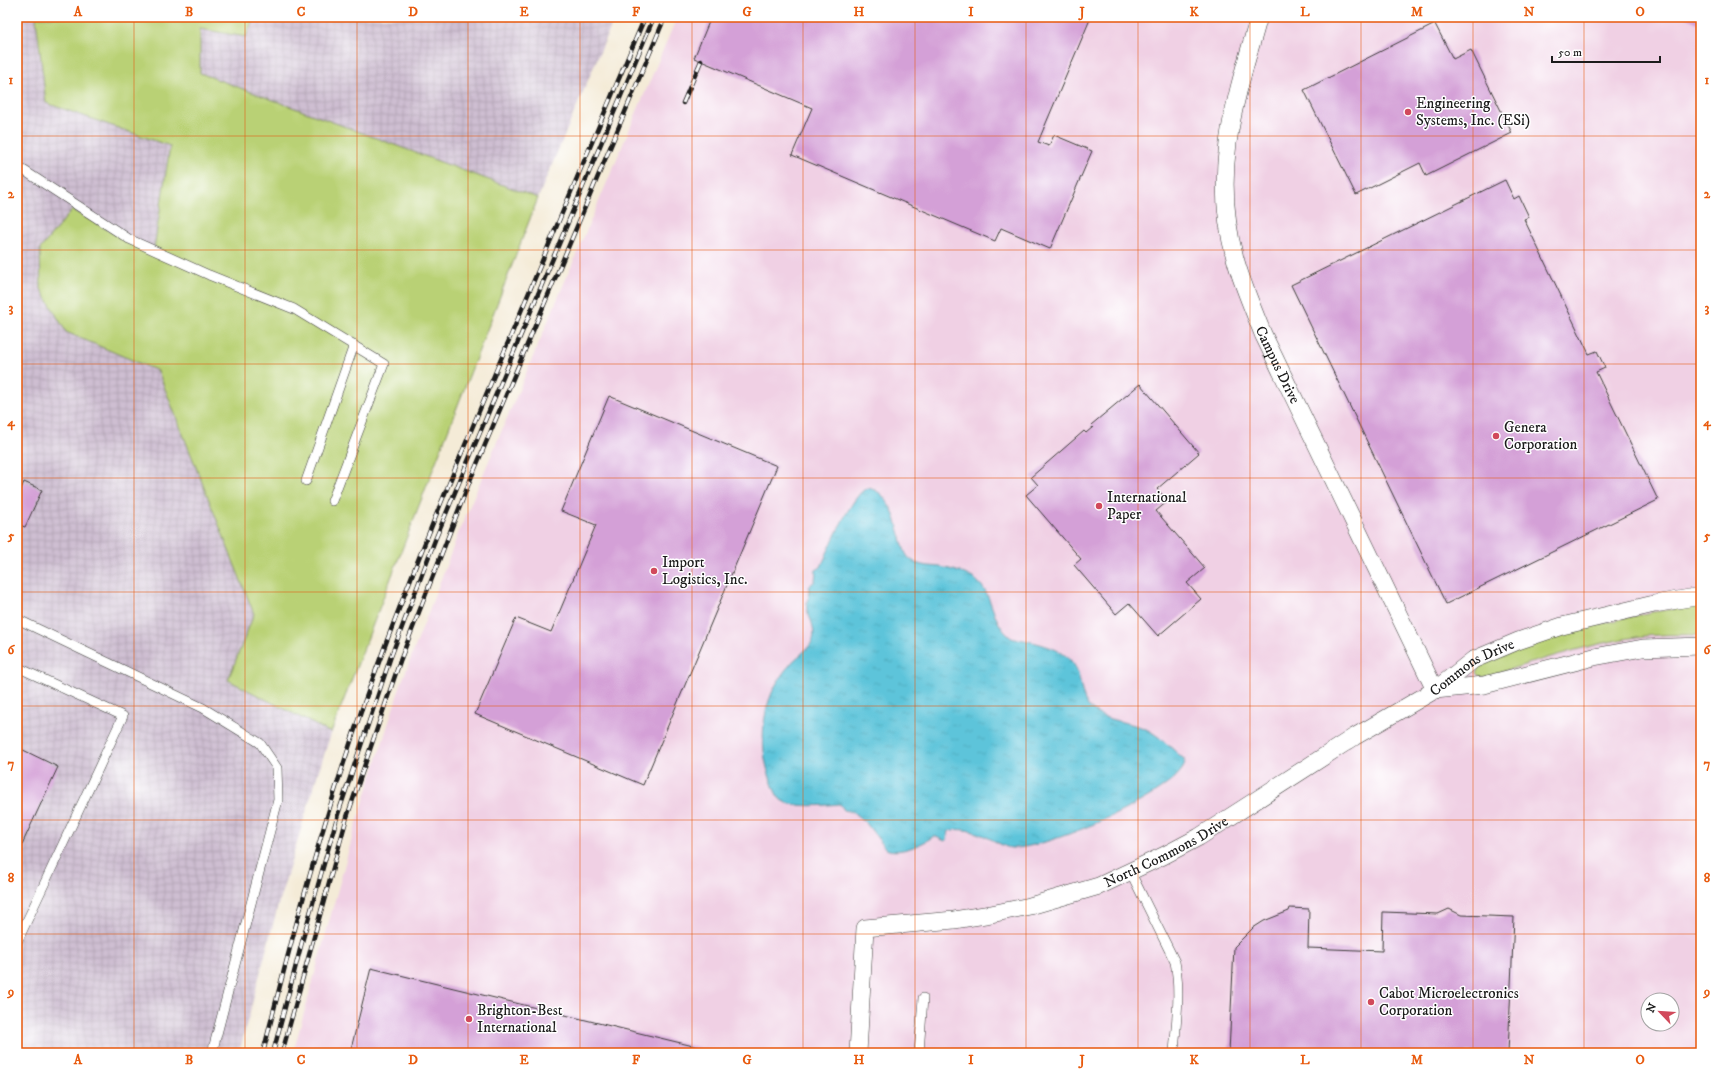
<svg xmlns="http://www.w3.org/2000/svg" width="1718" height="1070" font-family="'IM FELL DW Pica',serif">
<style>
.built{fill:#f0d0e4;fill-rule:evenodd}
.industrial{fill:url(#industrial-grid)}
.green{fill:#b9d175;stroke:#6a7648}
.water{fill:url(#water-ripples);stroke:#3c707b}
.building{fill:#d4a0d7}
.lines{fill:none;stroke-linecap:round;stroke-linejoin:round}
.service-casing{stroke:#3c3b38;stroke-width:10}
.minor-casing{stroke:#3c3b38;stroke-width:18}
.service{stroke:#fff;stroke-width:9}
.minor{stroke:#fff;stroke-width:17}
.rail-casing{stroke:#1c1c1c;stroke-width:4.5}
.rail{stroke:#fff;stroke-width:3;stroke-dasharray:9;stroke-linecap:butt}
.grid{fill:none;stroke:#e8590c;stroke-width:1;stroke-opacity:0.55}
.poi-dot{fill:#d1495b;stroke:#fff;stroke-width:1.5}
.labels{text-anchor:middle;stroke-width:3;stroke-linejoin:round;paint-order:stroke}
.poi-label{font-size:15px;fill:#1c1c1c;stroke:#fff;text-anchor:start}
.street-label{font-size:15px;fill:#1c1c1c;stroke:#fff}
.neatline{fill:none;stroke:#e8590c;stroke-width:1.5}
.grid-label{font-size:13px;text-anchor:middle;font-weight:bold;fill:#e8590c}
</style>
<defs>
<pattern id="industrial-grid" width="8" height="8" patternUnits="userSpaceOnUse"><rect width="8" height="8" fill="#cebed1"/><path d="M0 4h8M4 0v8" fill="none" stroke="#b0a3b3"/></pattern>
<pattern id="water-ripples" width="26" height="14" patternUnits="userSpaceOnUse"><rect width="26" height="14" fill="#5dc4da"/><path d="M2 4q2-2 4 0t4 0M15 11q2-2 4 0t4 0" fill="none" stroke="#50a8ba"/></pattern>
</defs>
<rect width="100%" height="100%" fill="#fff"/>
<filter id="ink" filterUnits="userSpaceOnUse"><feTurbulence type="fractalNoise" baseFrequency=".025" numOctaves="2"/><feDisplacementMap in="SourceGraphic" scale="8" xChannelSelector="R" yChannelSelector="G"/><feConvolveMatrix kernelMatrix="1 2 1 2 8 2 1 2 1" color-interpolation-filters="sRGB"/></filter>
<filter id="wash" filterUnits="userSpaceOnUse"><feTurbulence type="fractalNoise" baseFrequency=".012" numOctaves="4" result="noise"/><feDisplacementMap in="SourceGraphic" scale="16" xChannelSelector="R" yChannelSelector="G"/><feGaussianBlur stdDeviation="0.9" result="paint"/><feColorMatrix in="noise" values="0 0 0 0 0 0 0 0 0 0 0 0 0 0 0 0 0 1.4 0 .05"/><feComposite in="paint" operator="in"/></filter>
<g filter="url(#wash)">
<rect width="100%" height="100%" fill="#f4ebd7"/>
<path class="built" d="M677,17H1701V1053H293L352,838L401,684L460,529ZM1648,1000H1672V1024H1648Z"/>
<path class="industrial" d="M17,17H615L545,181L405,529L360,647L318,773L280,898L239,1053H17Z"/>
<path class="green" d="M36,17H254L246,37L200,29V73L538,198L331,733L228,680L254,614L158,371L66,332L41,289L40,249L72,210L153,255L170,146L46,103Z
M1701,605V635C1680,635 1658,634 1637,637C1586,644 1533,663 1484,677L1479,676L1476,673L1480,665L1553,637L1595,625L1652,612Z"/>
<path class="water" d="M868,488C889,491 896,520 901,538C904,547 904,556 913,561C923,568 934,565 945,568C955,570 967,574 976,580C993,593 991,622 1010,637C1014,640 1019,639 1024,640C1040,644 1062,648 1073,663C1083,676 1078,698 1092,710C1107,722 1128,721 1146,729C1160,736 1172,749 1184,759L1185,763C1178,794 1044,850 1012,848C1007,848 1003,845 998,843C984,835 965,826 949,831L947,840L945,841L934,836C923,844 900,855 886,849L866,823L853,812L844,810L840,804C827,805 790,809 780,799C776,795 774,788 772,783C759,751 760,711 778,681C781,676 785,670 789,666C796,656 809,651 813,639C816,629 810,619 807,610C805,601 812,594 809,586L815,581L816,570L821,567C828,551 853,491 868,488Z"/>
<g id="blocks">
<path class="building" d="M711,17H1091L1038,142L1049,146L1054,135L1092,151L1050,249L1001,228L995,241L792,155L812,108L694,58Z
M1684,17H1701V19L1698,23Z
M1435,24L1453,59L1471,50L1512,133L1426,176L1420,163L1356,195L1304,90Z
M1505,180L1514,199L1519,196L1529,217L1524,219L1589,354L1597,351L1605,368L1596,372L1658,500L1446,604L1291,285Z
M1140,384L1199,453L1157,489L1168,501L1156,511L1205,568L1187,583L1201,599L1158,636L1129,603L1116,614L1074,565L1081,559L1026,495L1038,485L1031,477L1084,431L1086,433L1093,427L1091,425Z
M609,396L777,466L643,785L475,714L516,618L551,632L596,525L561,511Z
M24,482L42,490L25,527L17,524V498Z
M17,747L58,767L17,855Z
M1290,908L1309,909L1308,948L1382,951L1383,912L1438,914L1449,909L1461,915L1514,917L1508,1053H1229L1234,947L1253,928L1264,921L1289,911Z
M371,968L718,1052V1053H350Z"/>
</g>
</g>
<g filter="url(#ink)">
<use href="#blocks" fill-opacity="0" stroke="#3c3b38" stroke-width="1"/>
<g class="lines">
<g class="service-casing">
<path id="service" d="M17,166L129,239L209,275L294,309L384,364L332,501
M306,481L354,345
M17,619L203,708L260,743L277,768L278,800L212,1053
M17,667L123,716L17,942
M1130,871L1175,962C1181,992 1176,1023 1174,1053
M919,1053L923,998"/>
</g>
<g class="minor-casing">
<g id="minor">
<path id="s1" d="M1259,17C1235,100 1211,171 1235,258C1242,284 1253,309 1263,334L1435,690"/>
<path d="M1435,690L1484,685L1594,657L1643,648L1701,646"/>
<path id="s2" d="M858,1053L865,928L954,920L991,914L1030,906L1099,886L1163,856L1199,837L1354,737L1435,690L1473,660L1518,641L1562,626L1654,604L1701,596"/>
</g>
</g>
<use href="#service" class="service"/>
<use href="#minor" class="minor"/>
<g class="rail-casing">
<path id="rail" d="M683,103L701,61
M263,1053C292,936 323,820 363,706C407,582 458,461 509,340C554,232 599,125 645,17
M273,1053L302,942L338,814L390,659L435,540L654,17
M282,1053L347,817L400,661L469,483L665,17"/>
</g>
<use href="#rail" class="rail"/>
</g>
</g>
<path class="grid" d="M134,17V1053M245,17V1053M357,17V1053M468,17V1053M580,17V1053M692,17V1053M803,17V1053M915,17V1053M1026,17V1053M1138,17V1053M1250,17V1053M1361,17V1053M1473,17V1053M1584,17V1053M17,136H1701M17,250H1701M17,364H1701M17,478H1701M17,592H1701M17,706H1701M17,820H1701M17,934H1701"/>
<g class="poi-dot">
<circle cx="1408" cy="112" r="4"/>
<circle cx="1496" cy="436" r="4"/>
<circle cx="1099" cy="506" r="4"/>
<circle cx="654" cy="571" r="4"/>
<circle cx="1371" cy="1002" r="4"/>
<circle cx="469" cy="1019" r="4"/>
</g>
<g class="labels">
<g class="poi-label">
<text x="1416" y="108">Engineering<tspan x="1416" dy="17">Systems, Inc. (ESi)</tspan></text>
<text x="1504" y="432">Genera<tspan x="1504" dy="17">Corporation</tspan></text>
<text x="1107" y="502">International<tspan x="1107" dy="17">Paper</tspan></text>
<text x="662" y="567">Import<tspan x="662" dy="17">Logistics, Inc.</tspan></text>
<text x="1379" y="998">Cabot Microelectronics<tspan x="1379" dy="17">Corporation</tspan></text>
<text x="477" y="1015">Brighton-Best<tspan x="477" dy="17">International</tspan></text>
</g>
<g class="street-label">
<text dy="5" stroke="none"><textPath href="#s1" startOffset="361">Campus Drive</textPath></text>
<text dy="5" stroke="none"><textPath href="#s2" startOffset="797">Commons Drive</textPath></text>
<text dy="5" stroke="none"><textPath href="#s2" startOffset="439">North Commons Drive</textPath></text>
</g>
</g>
<rect width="1718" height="1070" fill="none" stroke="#fff" stroke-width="44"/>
<g transform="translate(1660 1012) rotate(295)"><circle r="19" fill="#ffffff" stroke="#a4a4a4"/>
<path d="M0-3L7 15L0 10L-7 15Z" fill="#d1495b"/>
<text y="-6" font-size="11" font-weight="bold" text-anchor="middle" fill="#1c1c1c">N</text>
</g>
<path d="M1552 56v6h108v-6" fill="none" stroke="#1c1c1c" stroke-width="2"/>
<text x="1558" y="56" font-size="12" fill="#1c1c1c" stroke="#ffffff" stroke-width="3" paint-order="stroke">50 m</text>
<rect x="22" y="22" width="1674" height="1026" class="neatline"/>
<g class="grid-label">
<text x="78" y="16">A</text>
<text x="189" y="16">B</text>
<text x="301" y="16">C</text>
<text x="413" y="16">D</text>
<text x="524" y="16">E</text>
<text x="636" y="16">F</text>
<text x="747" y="16">G</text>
<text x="859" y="16">H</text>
<text x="971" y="16">I</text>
<text x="1082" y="16">J</text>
<text x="1194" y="16">K</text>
<text x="1305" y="16">L</text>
<text x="1417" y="16">M</text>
<text x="1529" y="16">N</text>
<text x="1640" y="16">O</text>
<text x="11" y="84">1</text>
<text x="1707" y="84">1</text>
<text x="11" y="198">2</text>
<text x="1707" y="198">2</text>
<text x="11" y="312">3</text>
<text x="1707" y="312">3</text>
<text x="11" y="426">4</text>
<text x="1707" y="426">4</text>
<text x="11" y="540">5</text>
<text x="1707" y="540">5</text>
<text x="11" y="654">6</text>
<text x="1707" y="654">6</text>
<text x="11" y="768">7</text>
<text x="1707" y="768">7</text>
<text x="11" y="882">8</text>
<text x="1707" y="882">8</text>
<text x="11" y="996">9</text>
<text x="1707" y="996">9</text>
<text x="78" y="1064">A</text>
<text x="189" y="1064">B</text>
<text x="301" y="1064">C</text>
<text x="413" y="1064">D</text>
<text x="524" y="1064">E</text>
<text x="636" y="1064">F</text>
<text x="747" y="1064">G</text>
<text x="859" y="1064">H</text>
<text x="971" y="1064">I</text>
<text x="1082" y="1064">J</text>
<text x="1194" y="1064">K</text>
<text x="1305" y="1064">L</text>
<text x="1417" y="1064">M</text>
<text x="1529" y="1064">N</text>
<text x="1640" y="1064">O</text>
</g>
</svg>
